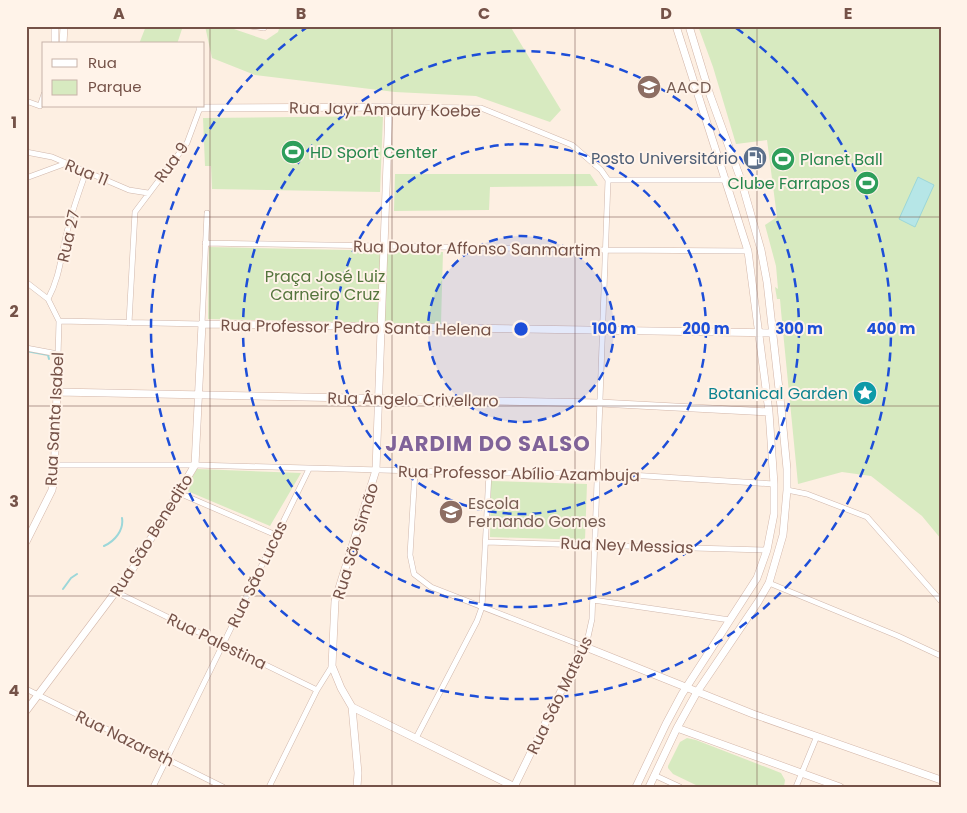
<svg xmlns="http://www.w3.org/2000/svg" width="967" height="813" font-family="Poppins,sans-serif">
<style>
.green{fill:#d7eac0}
.water{fill:#b6e6e7;stroke:#9cd7d9}
.lines{fill:none;stroke-linecap:round;stroke-linejoin:round}
.stream{stroke:#9cd7d9;stroke-width:2}
.street-casing{stroke:#d0b7ac;stroke-width:6}
.secondary-casing{stroke:#d3b6a9;stroke-width:8}
.street{stroke:#fff;stroke-width:5}
.secondary{stroke:#fff;stroke-width:7}
.grid{fill:none;stroke:#755248;stroke-width:1;stroke-opacity:0.55}
.ring{fill:none;stroke:#1d4ed8;stroke-width:2.5;stroke-dasharray:9 6}
.labels{text-anchor:middle;stroke-width:4;stroke-linejoin:round;paint-order:stroke}
.education-label{font-size:16px;fill:#785e54;stroke:#fff3e9;text-anchor:start}
.street-label{font-size:16px;fill:#755248;stroke:#fff3e9}
.leisure-label{font-size:16px;fill:#27864d;stroke:#fff3e9;text-anchor:start}
.service-label{font-size:16px;fill:#4e5e75;stroke:#fff3e9;text-anchor:end}
.park-label{font-size:16px;fill:#55753d;stroke:#fff3e9}
.culture-label{font-size:16px;fill:#0d838f;stroke:#fff3e9;text-anchor:end}
.district-label{font-size:21px;font-weight:bold;letter-spacing:1px;fill:#806399;stroke:#fff3e9}
.centre{fill:#1d4ed8;stroke:#fff3e9;stroke-width:2.5}
.ring-label{font-size:15px;text-anchor:middle;font-weight:bold;fill:#1d4ed8;stroke:#fff3e9;stroke-width:4;stroke-linejoin:round;paint-order:stroke}
.neatline{fill:none;stroke:#755248;stroke-width:2}
.grid-label{font-size:16px;text-anchor:middle;font-weight:bold;fill:#755248}
</style>
<rect width="100%" height="100%" fill="#fdefe2"/>
<path class="green" d="M146,26H183L177,44H139Z
M205,26H225L266,40L278,32L280,26H510L561,110L550,122L476,96L395,92L255,75L212,58Z
M698,26H941V539L922,516L871,476L842,472L798,484L781,311L780,299H777L775,287L778,289L776,266L765,225L777,217L767,140L736,144L713,67Z
M383,116L380,192L212,189L211,166H205L203,118Z
M395,174H590L598,186L490,187L489,210L394,211Z
M209,247L443,252L441,324L208,319Z
M197,469L301,473L270,526L185,490Z
M491,481L587,484L585,540L490,537Z
M687,738L696,740L781,773L785,780L784,787H700L673,774L668,768V766L680,742Z"/>
<path class="water" d="M918,177L934,185L915,227L899,219Z"/>
<g class="lines">
<path class="stream" d="M26,351L48,355L49,359
M104,546C115,541 124,530 122,518
M63,589L71,578L77,574"/>
<g class="street-casing">
<path id="street" d="M250,26L264,28L266,26
M26,101L40,106L44,94
M389,107L481,108L572,145L601,170L608,180
M26,152L52,157L129,190L148,193
M26,178L64,164
M608,180H741
M205,243L605,250L748,251
M26,282L48,299L59,321L57,392
M48,299C60,277 61,255 67,232C72,211 79,192 86,172
M59,321L202,324L207,213
M129,323L135,212L187,143L200,108
M26,348L58,354
M54,465H195L489,473H598L774,484
M415,471L410,555L414,574L431,587L583,646L588,637L592,619L608,180
M787,490L807,494L867,517L941,601
M179,493L276,535
M486,542L767,550
M769,583L898,636L941,656
M116,592L317,690
M593,600L730,620
M26,689L223,787
M416,738L477,621L482,607L489,473
M654,775L680,787
M153,787L309,469
M269,787L317,690L332,666
M796,787L817,736"/>
</g>
<g class="secondary-casing">
<path id="secondary" d="M55,44V26
M63,44L64,26
M200,106V108L389,107L376,470L335,601L332,666L341,688L352,707L358,773L357,787
M26,542L52,490L54,479L57,392L600,403L769,412
M352,707L515,787
M26,711L132,570L195,465L202,324L772,333
M677,728L840,787
M514,787L583,646L753,714L941,780
M636,787L666,724L682,694L757,578L767,550L774,514V484L769,412L748,251L676,26
M649,787L677,728L697,692L758,602L769,583L783,535L787,490V469L781,407L767,282L761,250L741,180L710,95L689,26"/>
</g>
<use href="#street" class="street"/>
<use href="#secondary" class="secondary"/>
</g>
<path class="grid" d="M210,26V787M392,26V787M575,26V787M757,26V787M26,217H941M26,406H941M26,596H941"/>
<circle cx="521" cy="329" r="93" fill="#1d4ed8" fill-opacity=".12"/>
<g class="ring">
<circle cx="521" cy="329" r="93"/>
<circle cx="521" cy="329" r="185"/>
<circle cx="521" cy="329" r="278"/>
<path d="M736 28A370 370 0 1 1 306 28"/>
</g>
<defs>
<g id="school-disc" transform="scale(1.25)"><circle r="9.5" fill="#8d6e63" stroke="#fff3e9"/><path d="M0-5L7-2L0 1L-7-2ZM-4 1L0 2.5L4 1V4Q0 6-4 4Z" fill="#fff"/></g>
<g id="stadium-disc" transform="scale(1.25)"><circle r="9.5" fill="#2e9e5b" stroke="#fff3e9"/><path d="M0-5a6.5 5 0 1 0 0 10a6.5 5 0 1 0 0-10ZM-3.5-1.8h7v3.6h-7Z" fill="#fff"/></g>
<g id="fuel-disc" transform="scale(1.25)"><circle r="9.5" fill="#5c6f8a" stroke="#fff3e9"/><path d="M-5.5-6h7V0h2V4h1.3V-2.5L3-4.5l.8-.8L6-3V5H2.5V1h-1V6h-7ZM-4.2-4.7v3.2H.2V-4.7Z" fill="#fff"/></g>
<g id="sight-disc" transform="scale(1.25)"><circle r="9.5" fill="#0f9aa8" stroke="#fff3e9"/><path d="M0-6L1.8-2.2L6-1.7L2.9 1.2L3.7 5.4L0 3.3L-3.7 5.4L-2.9 1.2L-6-1.7L-1.8-2.2Z" fill="#fff"/></g>
</defs>
<g fill-rule="evenodd">
<use href="#school-disc" x="649" y="87"/>
<use href="#stadium-disc" x="293" y="152"/>
<use href="#fuel-disc" x="755" y="158"/>
<use href="#stadium-disc" x="783" y="159"/>
<use href="#stadium-disc" x="867" y="183"/>
<use href="#sight-disc" x="865" y="393"/>
<use href="#school-disc" x="451" y="512"/>
</g>
<g class="labels">
<g class="education-label">
<text x="666" y="93">AACD</text>
<text x="468" y="509">Escola<tspan x="468" dy="18">Fernando Gomes</tspan></text>
</g>
<g class="street-label">
<text transform="translate(385 109) rotate(1)" y="6">Rua Jayr Amaury Koebe</text>
<text transform="translate(171 162) rotate(-54)" y="6">Rua 9</text>
<text transform="translate(87 172) rotate(22)" y="6">Rua 11</text>
<text transform="translate(68 236) rotate(-77)" y="6">Rua 27</text>
<text transform="translate(477 248) rotate(1)" y="6">Rua Doutor Affonso Sanmartim</text>
<text transform="translate(356 327) rotate(1)" y="6">Rua Professor Pedro Santa Helena</text>
<text transform="translate(413 399) rotate(1)" y="6">Rua Ângelo Crivellaro</text>
<text transform="translate(54 419) rotate(-87)" y="6">Rua Santa Isabel</text>
<text transform="translate(519 473) rotate(1)" y="6">Rua Professor Abílio Azambuja</text>
<text transform="translate(151 535) rotate(-58)" y="6">Rua São Benedito</text>
<text transform="translate(355 541) rotate(-73)" y="6">Rua São Simão</text>
<text transform="translate(627 545) rotate(2)" y="6">Rua Ney Messias</text>
<text transform="translate(257 574) rotate(-64)" y="6">Rua São Lucas</text>
<text transform="translate(217 641) rotate(26)" y="6">Rua Palestina</text>
<text transform="translate(559 695) rotate(-64)" y="6">Rua São Mateus</text>
<text transform="translate(125 738) rotate(26)" y="6">Rua Nazareth</text>
</g>
<g class="leisure-label">
<text x="310" y="158">HD Sport Center</text>
<text x="800" y="165">Planet Ball</text>
<text x="850" y="189" text-anchor="end">Clube Farrapos</text>
</g>
<g class="service-label">
<text x="738" y="164">Posto Universitário</text>
</g>
<g class="park-label">
<text x="325" y="282">Praça José Luiz<tspan x="325" dy="18">Carneiro Cruz</tspan></text>
</g>
<g class="culture-label">
<text x="848" y="399">Botanical Garden</text>
</g>
<g class="district-label">
<text x="488" y="451">JARDIM DO SALSO</text>
</g>
</g>
<circle cx="521" cy="329" r="8" class="centre"/>
<g class="ring-label">
<text x="614" y="334">100 m</text>
<text x="706" y="334">200 m</text>
<text x="799" y="334">300 m</text>
<text x="891" y="334">400 m</text>
</g>
<rect width="967" height="813" fill="none" stroke="#fff3e9" stroke-width="55"/>
<rect x="42" y="42" width="162" height="65" fill="#fff3e9" stroke="#c8b3a9"/>
<rect x="52" y="59" width="25" height="8" fill="#ffffff" stroke="#c8b3a9"/>
<text x="88" y="68" font-size="15" fill="#755248">Rua</text>
<rect x="52" y="80" width="25" height="15" fill="#d7eac0" stroke="#c8b3a9"/>
<text x="88" y="92" font-size="15" fill="#755248">Parque</text>
<rect x="28" y="28" width="912" height="758" class="neatline"/>
<g class="grid-label">
<text x="119" y="19">A</text>
<text x="301" y="19">B</text>
<text x="484" y="19">C</text>
<text x="666" y="19">D</text>
<text x="848" y="19">E</text>
<text x="14" y="128">1</text>
<text x="14" y="317">2</text>
<text x="14" y="507">3</text>
<text x="14" y="696">4</text>
</g>
</svg>
